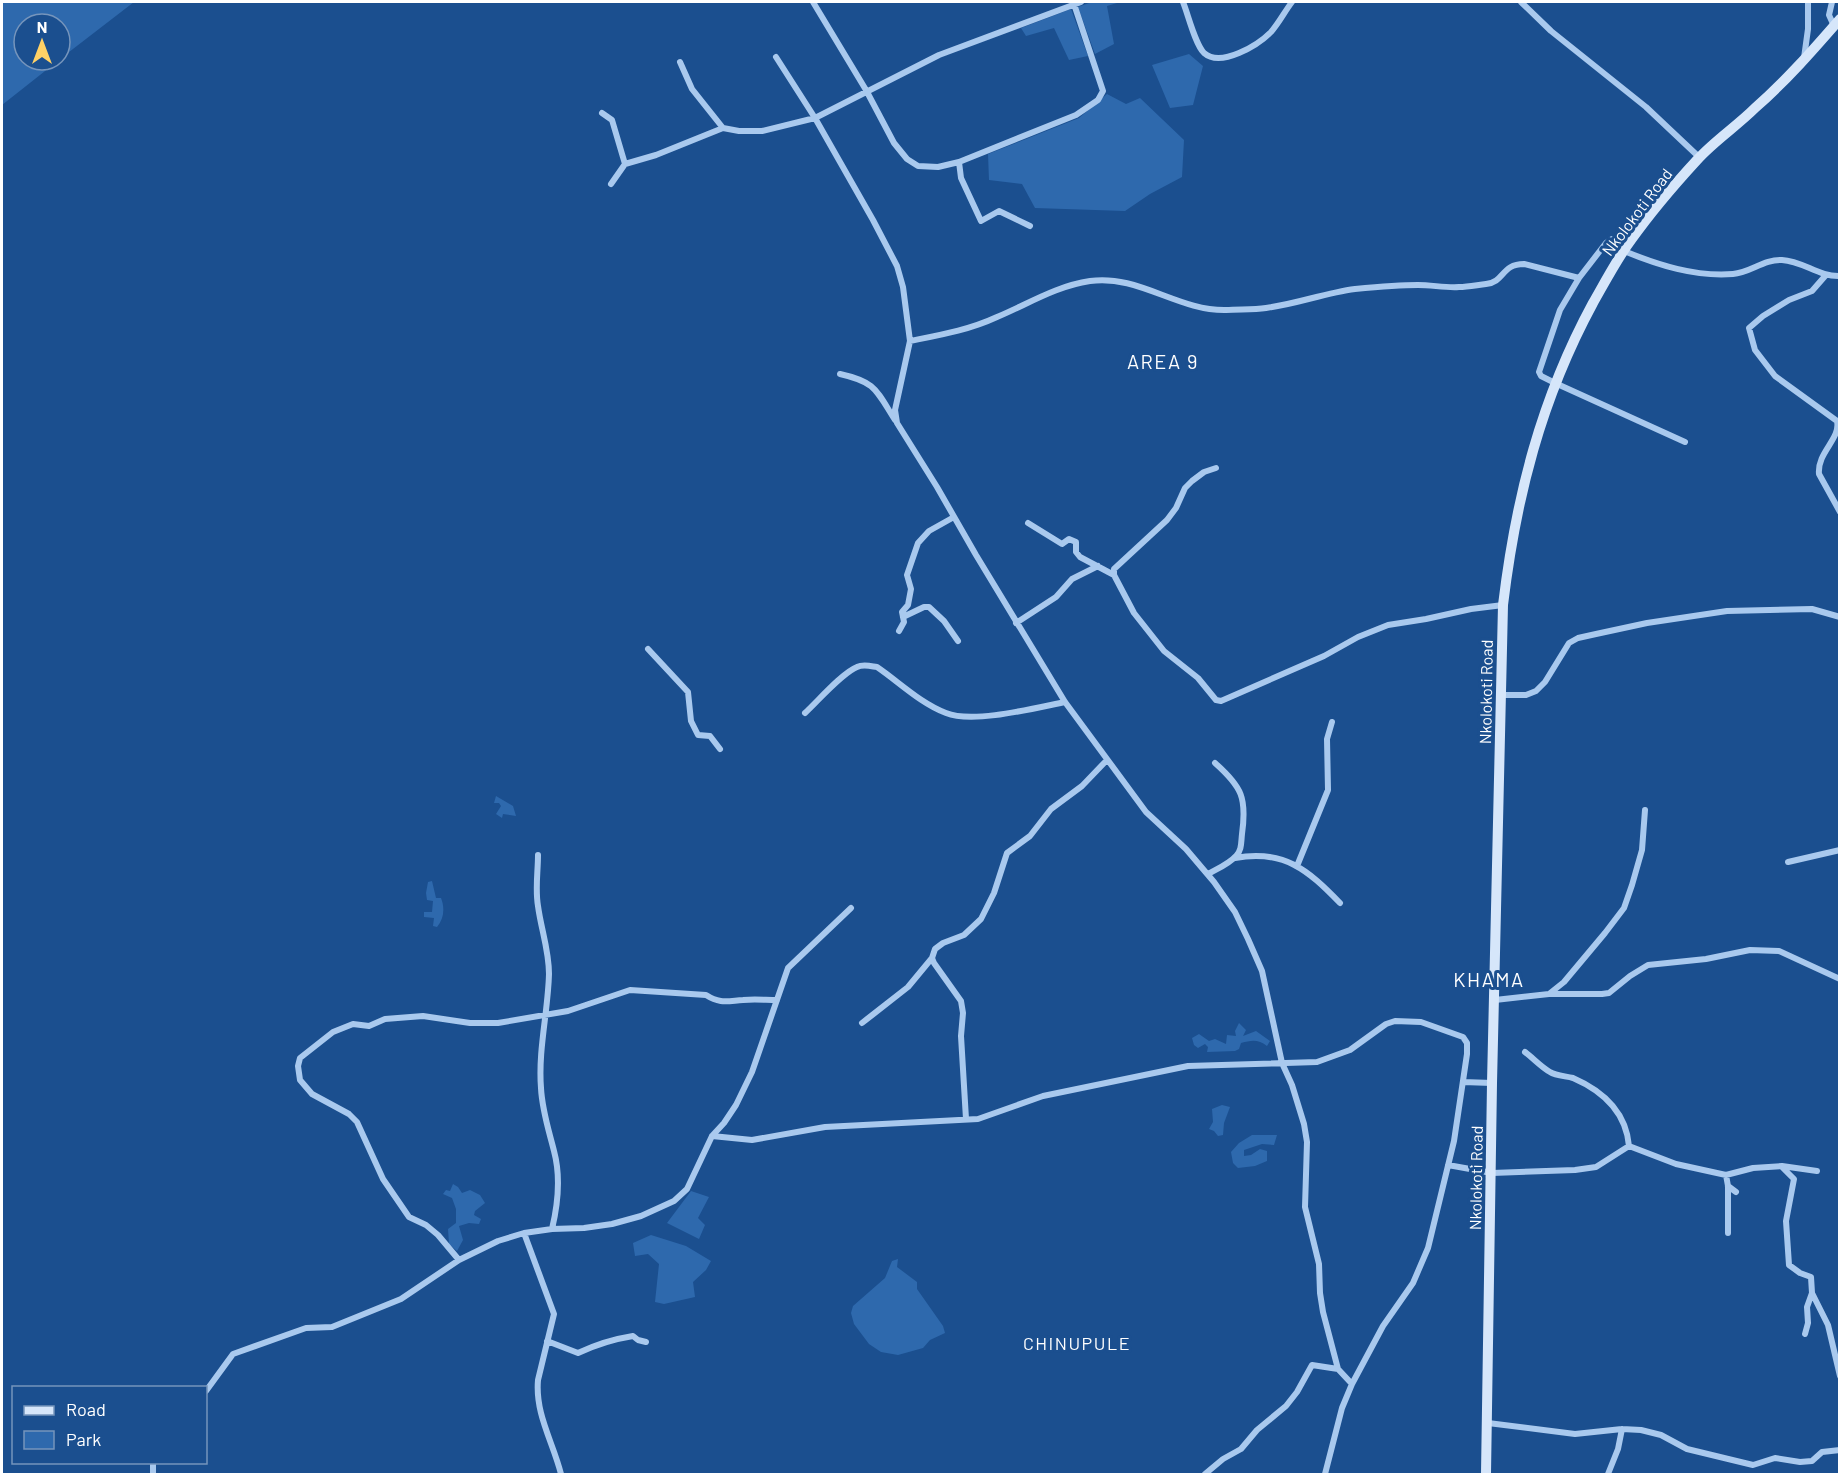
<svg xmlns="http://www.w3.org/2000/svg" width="1841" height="1476" font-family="Barlow,sans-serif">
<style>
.green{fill:#2e69ad}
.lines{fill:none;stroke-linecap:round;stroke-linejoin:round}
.minor{stroke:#a9c9ee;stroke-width:6}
.secondary{stroke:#d6e6fa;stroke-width:10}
.labels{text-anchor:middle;stroke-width:6;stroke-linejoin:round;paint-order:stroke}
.street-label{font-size:16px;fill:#fff;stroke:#1b4f8f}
.neighbourhood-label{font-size:18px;letter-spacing:1.5px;fill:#fff;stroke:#1b4f8f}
.quarter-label{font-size:20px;letter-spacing:1.5px;fill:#fff;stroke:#1b4f8f}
</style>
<rect width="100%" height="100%" fill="#1b4f8f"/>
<path class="green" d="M2,2H134L60,59V24H24V60H59L2,105Z
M1092,2L1117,3L1107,6L1114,44L1095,54L1078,7Z
M1071,9L1088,56L1069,60L1054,28L1026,36L1021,28Z
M1189,54L1203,66L1193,105L1170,108L1152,65Z
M1107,94L1126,104L1140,98L1184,140L1182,177L1150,194L1125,211L1035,208L1022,184L989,180L988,154L1079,118Z
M496,796L513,806L516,816L503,814L502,818L496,814L501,806L499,803H494Z
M432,881L436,898H441C445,908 444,919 437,927L433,926L434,918L424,917V912H432L433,901L427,900L426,893L428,882Z
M1239,1023L1246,1030L1243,1036L1256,1031L1270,1041L1267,1046C1258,1039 1252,1040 1241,1043L1239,1049L1235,1051L1207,1052L1208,1047L1205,1044L1198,1048L1194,1045L1192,1038L1199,1034L1209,1041L1215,1039L1226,1044L1227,1035L1236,1036L1235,1031Z
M1222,1105L1230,1107L1224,1123L1223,1135L1218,1136L1214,1131L1209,1129L1213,1122L1212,1109Z
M1252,1135H1277L1274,1145L1262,1144L1244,1150V1156L1251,1155L1260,1149L1267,1151V1161L1255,1166L1238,1168L1233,1163L1231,1152L1239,1143Z
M453,1184L458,1187L462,1193L470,1190L480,1195L485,1203L475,1211L474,1215L481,1219L479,1224L469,1223L459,1226L463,1240L457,1251L449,1244L448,1229L456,1223V1209L452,1198L443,1194L446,1190L450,1191Z
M691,1191L709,1197L698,1218L705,1225L699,1239L667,1223Z
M651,1235L686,1246L711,1261L706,1270L693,1282L695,1297L664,1304L655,1302L659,1264L648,1254L635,1256L633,1243Z
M898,1259L897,1267L917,1282V1289L943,1326L945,1333L930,1340L923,1348L898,1355L881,1352L869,1344L854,1324L851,1313L853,1306L885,1278L892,1261Z"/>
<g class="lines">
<path class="minor" d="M813,2L866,90L894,143L907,159L918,166L938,167L959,162L1076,115L1098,100L1103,91L1074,4
M1183,2C1188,14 1195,44 1204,53C1221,68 1258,45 1271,32C1279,23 1285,11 1292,2
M1521,2L1551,31L1646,107L1699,157
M1832,2L1829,15L1834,26
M776,57L815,118L873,220L897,266L903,287L910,341L895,410L897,423L937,487L976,555L1065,702L1146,812L1186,849L1214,882L1235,912L1248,939L1262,971L1282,1063L1292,1085L1304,1124L1307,1142L1305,1207L1319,1264L1320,1293L1323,1312L1338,1369L1352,1384
M1804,58L1808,29V2
M680,62L692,89L723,128L739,131H762L815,118L939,55L1081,2
M602,113L612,120L625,164L611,184
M959,162L961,178L981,221L999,211L1030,226
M625,164L656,155L723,128
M1631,240L1612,239L1606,243L1579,278L1560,310L1539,372L1541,376L1555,383L1685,442
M1624,251C1658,265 1695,277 1733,274C1750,273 1764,259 1782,260C1803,261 1819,277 1840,276
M1826,275L1812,291L1789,300L1763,316L1749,328L1755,350L1775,376L1837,421C1841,439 1817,452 1819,474L1840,512
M910,341C940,335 969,330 997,317C1028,304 1056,286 1090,281C1138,274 1178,311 1226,310C1239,309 1253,310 1266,308C1296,304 1325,293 1355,289C1376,287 1397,285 1418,285C1432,285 1446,288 1459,287C1468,287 1477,285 1486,284C1505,282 1501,264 1524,264L1579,278
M840,374C876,382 876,390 895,420
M1216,468L1204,472L1192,481L1185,488L1176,508L1167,520L1114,569V575L1134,613L1164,651L1198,678L1216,700L1221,701L1324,656L1358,637L1388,625L1426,619L1471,609L1503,605
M1028,523L1062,544L1069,539L1076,542V552L1080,557L1114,575
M903,617L924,607H929L944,621L958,641
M1016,623L1056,597L1072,579L1098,566
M899,631L904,622L902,612L908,605L911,589L907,575L918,543L929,531L954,517
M648,649L688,692L691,721L698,735L710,736L720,749
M1501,695H1526L1536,691L1545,682L1569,643L1578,638L1596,634L1647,623L1727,611L1812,609L1840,617
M805,713C818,701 842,673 857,667C863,664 870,666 877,667C899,682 920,703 946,713C973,724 1035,708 1065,702
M538,855C538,872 535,889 538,906C541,929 549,950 549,974C548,1012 538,1050 541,1088C542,1110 549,1131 554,1151C561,1177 558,1204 552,1229
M1235,858C1284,849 1308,870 1340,903
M1788,862L1840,850
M1297,866L1328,790L1327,739L1332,722
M1208,874C1217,869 1229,864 1236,856C1242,850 1241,842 1242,834C1247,798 1242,787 1215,763
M1549,994H1602L1609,993L1630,976L1648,965L1706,959L1750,950L1779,951L1840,979
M1495,1000L1549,994L1564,982L1605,933L1624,908L1632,885L1642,850L1645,810
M862,1023L908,987L932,958
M1525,1052C1533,1058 1541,1067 1550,1072C1556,1076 1566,1076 1573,1078C1603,1091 1626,1112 1629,1146
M1463,1082L1492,1083
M966,1119L961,1036L963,1013L961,1001L934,963L932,958L935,949L943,943L964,935L981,919L994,893L1007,853L1030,836L1051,809L1082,786L1106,761
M712,1136L752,1140L825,1127L978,1119L1043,1096L1188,1066L1317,1062L1350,1050L1386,1024L1395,1021L1421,1022L1463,1037L1467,1043V1054L1454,1141L1428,1248L1413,1283L1383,1326L1352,1384L1342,1408L1325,1474
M1448,1165L1492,1173L1575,1170L1596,1167L1629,1146L1676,1164L1726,1175L1753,1168L1782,1166L1817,1171
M1782,1167L1794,1179L1786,1221L1789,1265L1800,1273L1811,1277L1812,1293L1807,1307L1808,1323L1805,1334
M1726,1175L1728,1186V1233
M1728,1186L1736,1192
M524,1233L554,1314L538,1380C535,1414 553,1442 561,1474
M459,1260L438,1235L426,1225L409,1217L383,1179L357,1122L349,1114L312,1094L300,1080L298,1066L300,1058L333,1032L353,1024L369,1026L385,1019L423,1016L470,1023H498L568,1011L630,990L706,995C720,1004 727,1001 743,1000C754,999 766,1000 777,1000
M1812,1293L1828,1325L1840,1376
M547,1341L578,1353C595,1345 614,1339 633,1336L638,1340L646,1342
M206,1391L233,1354L306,1328L332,1327L401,1299L459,1260L498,1241L524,1233L552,1229L584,1228L612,1224L641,1216L674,1201L687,1189L712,1136L724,1123L736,1105L752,1072L788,968L851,908
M1488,1423L1575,1434L1622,1429L1641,1430L1661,1435L1687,1449L1753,1465L1775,1458L1800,1462L1812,1461L1822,1452L1840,1450
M153,1474V1462
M1205,1474L1223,1459L1241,1449L1257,1430L1286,1406L1297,1392L1312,1365L1338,1369
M1608,1474L1618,1449L1622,1429"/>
<path class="secondary" d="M1486,1474L1492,1083L1503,605C1516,497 1541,399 1593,303C1605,282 1617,259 1631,240C1651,212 1674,185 1697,160C1714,141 1737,126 1755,108C1786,81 1813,50 1840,19"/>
</g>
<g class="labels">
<g class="street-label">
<text transform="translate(1637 212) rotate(-53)" y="6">Nkolokoti Road</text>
<text transform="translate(1486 692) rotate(-89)" y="6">Nkolokoti Road</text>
<text transform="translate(1476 1178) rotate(-89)" y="6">Nkolokoti Road</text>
</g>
<g class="neighbourhood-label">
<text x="1077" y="1350">CHINUPULE</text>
</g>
<g class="quarter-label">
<text x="1163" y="369">AREA 9</text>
<text x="1489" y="987">KHAMA</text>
</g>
</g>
<rect width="1841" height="1476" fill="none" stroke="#ffffff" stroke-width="6"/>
<rect x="12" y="1386" width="195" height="78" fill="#1b4f8f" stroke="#7695bc" stroke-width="1.5"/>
<rect x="24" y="1406" width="30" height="9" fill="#d6e6fa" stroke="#7695bc" stroke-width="1.5"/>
<text x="66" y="1416" font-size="18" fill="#ffffff">Road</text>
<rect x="24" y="1431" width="30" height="18" fill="#2e69ad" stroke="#7695bc" stroke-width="1.5"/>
<text x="66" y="1446" font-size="18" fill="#ffffff">Park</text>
<g transform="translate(42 42)"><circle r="28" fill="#1b4f8f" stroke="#7695bc" stroke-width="1.5"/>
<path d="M0-4.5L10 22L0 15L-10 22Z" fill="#ffd166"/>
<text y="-9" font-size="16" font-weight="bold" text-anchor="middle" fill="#ffffff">N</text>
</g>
</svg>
